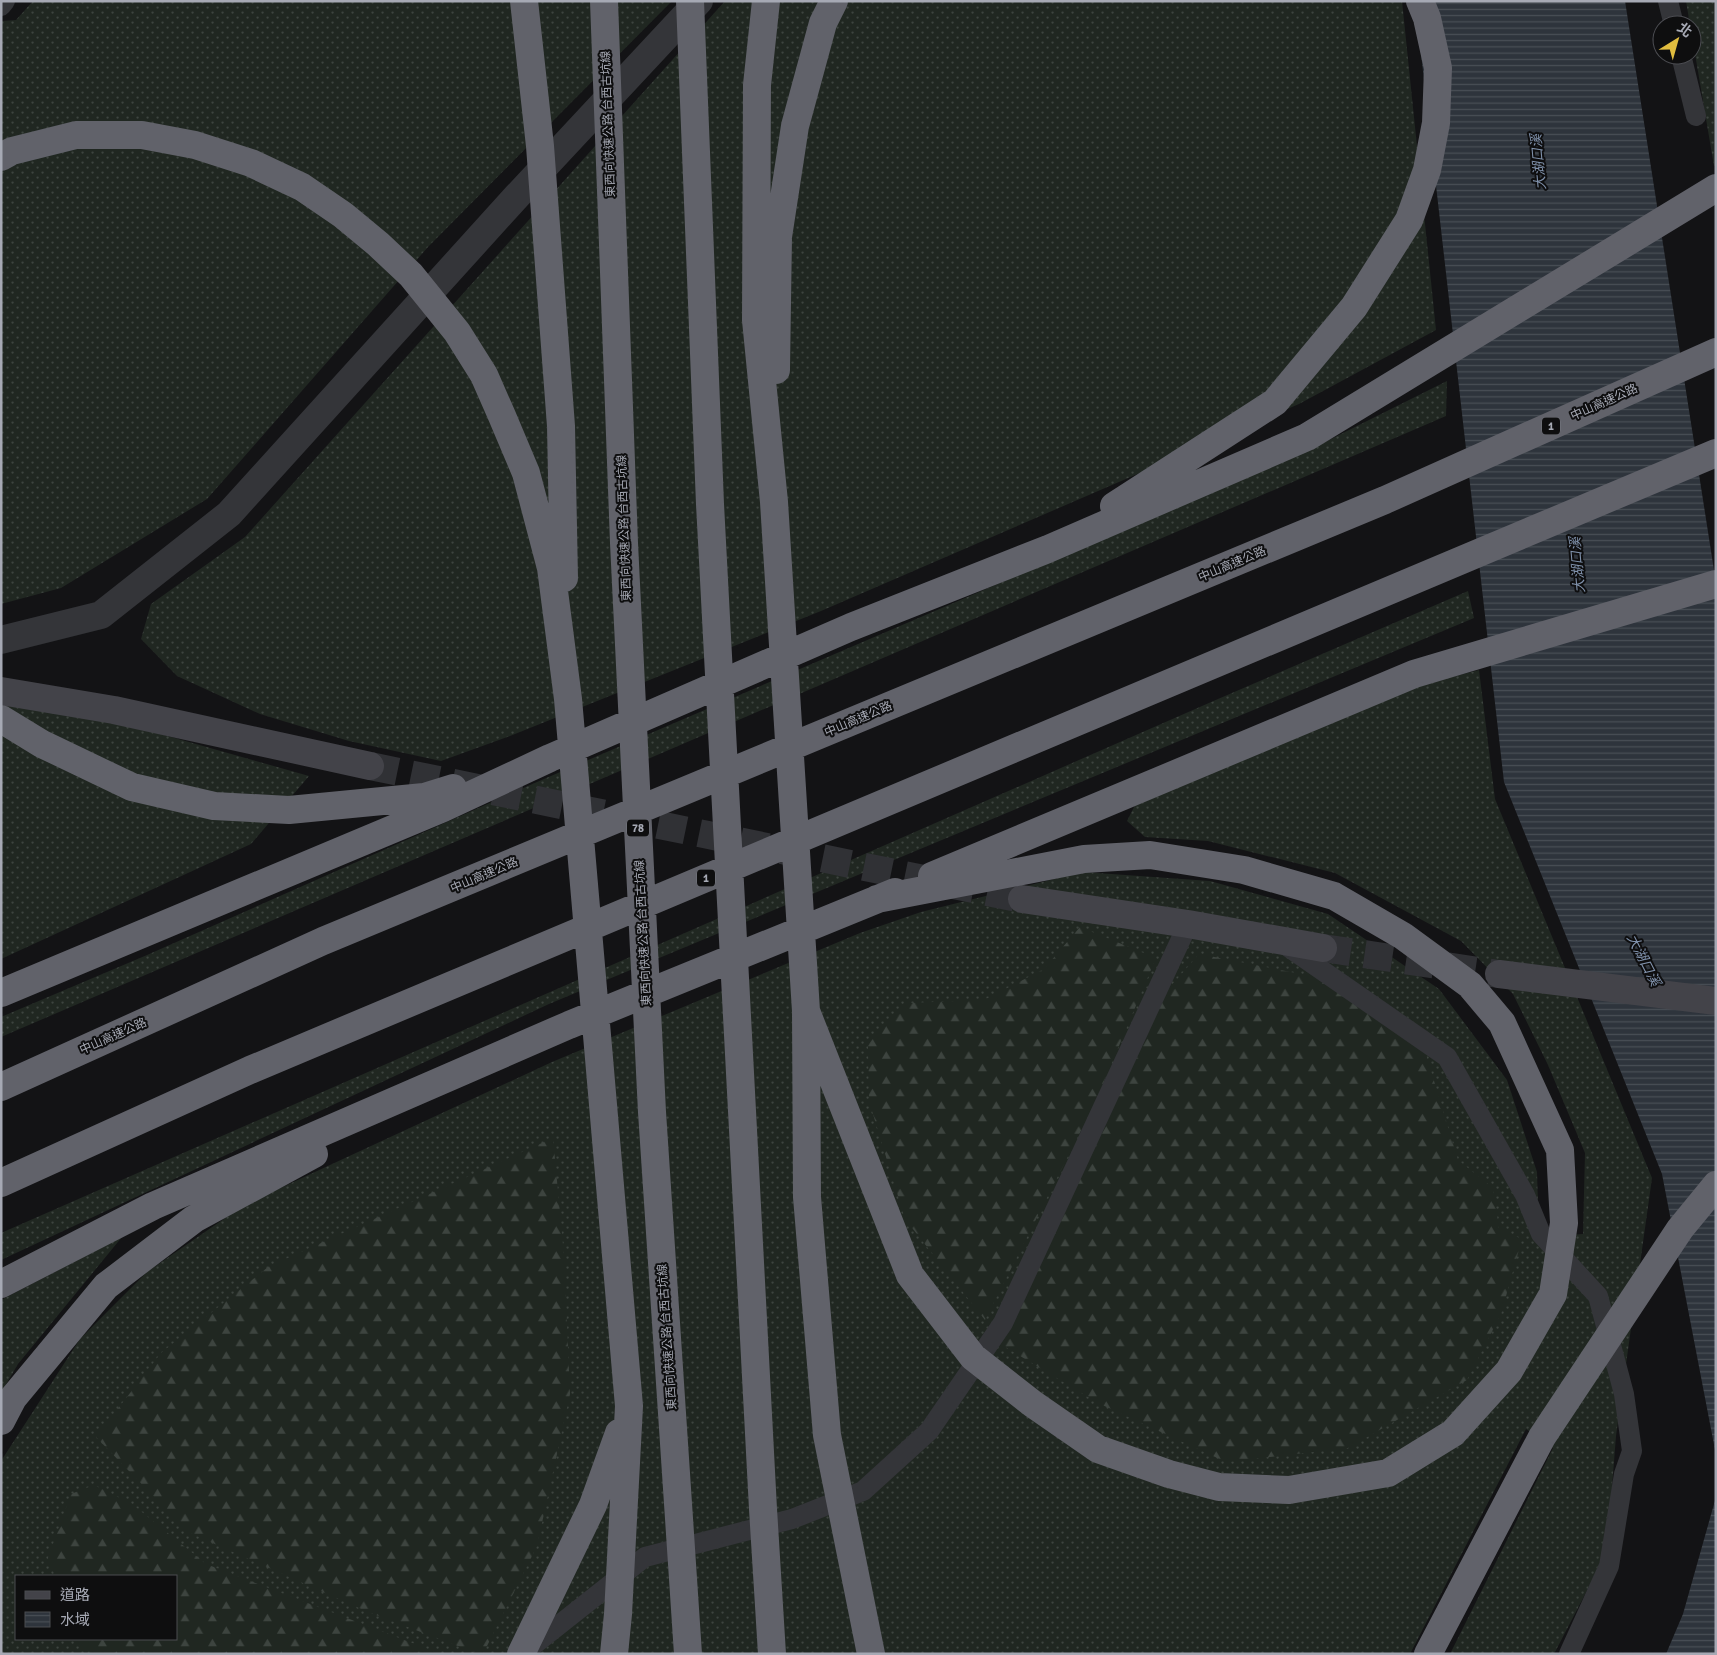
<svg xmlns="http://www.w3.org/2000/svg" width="1717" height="1655" font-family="Signika,'Noto Sans TC',sans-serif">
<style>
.grass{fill:url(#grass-dots);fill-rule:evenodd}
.forest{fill:url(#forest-firs)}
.water{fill:url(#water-rules)}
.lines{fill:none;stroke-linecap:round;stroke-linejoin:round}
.secondary-tunnel{stroke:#303135;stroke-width:28;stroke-dasharray:28 14;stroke-linecap:butt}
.lane{stroke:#343539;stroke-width:20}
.street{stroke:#343539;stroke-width:28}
.secondary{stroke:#434349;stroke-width:28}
.highway{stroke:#61626a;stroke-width:28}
.labels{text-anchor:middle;stroke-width:4;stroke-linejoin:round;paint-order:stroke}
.shield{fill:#0e0e0f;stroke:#787a82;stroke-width:1}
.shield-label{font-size:11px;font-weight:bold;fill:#a6a9b4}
.street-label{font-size:12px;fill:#a6a9b4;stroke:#0e0e0f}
.water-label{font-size:14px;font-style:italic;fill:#8092ac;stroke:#0e0e0f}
</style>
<defs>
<pattern id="grass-dots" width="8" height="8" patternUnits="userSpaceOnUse" patternTransform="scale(1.25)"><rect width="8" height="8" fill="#202721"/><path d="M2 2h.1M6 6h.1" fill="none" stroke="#3d443f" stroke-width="1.8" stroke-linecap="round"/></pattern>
<pattern id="forest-firs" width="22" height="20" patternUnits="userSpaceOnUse" patternTransform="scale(1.25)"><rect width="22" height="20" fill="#202721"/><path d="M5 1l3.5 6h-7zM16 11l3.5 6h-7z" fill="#3d443f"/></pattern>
<pattern id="water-rules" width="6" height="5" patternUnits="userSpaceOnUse" patternTransform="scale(1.25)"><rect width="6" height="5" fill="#2e343c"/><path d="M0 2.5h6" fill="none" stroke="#494f56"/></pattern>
</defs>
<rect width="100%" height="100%" fill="#131315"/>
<path class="grass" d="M33,1H672L428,247L207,499L61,588L1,604V21L16,20Z
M725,1H1402L1436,330L1299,404L821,611L510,736L441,761L349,741L260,714L177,676L141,639L151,604L245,537Z
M1686,1H1716V165L1714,166L1692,36V25H1690Z
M1447,381L1446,416L1,1037V1017L147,955L537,782L1309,450Z
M1468,591L1474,618L549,1004L1,1260V1233L1218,699Z
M1479,670L1495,799L1652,1178L1616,1436L1607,1552L1554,1654H1450L1553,1448L1526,1429L1410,1654H1V1461L80,1339L147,1272L244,1205L552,1062L860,933L921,912L1083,872L1210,881L1328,914L1439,989L1507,1080L1537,1172L1539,1237L1583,1234L1585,1153L1548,1065L1513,994L1461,941L1335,873L1208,841L1145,837L1127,821L1139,797L1416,686ZM16,1576H176V1639H16Z
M1,693L23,695L309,776L251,844L1,959Z
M122,1237L18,1364L1,1393V1300Z"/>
<path class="forest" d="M1080,927L1156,958L1094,1105L985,1320L905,1219L869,1101L868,1044L908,1003L984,1000L1044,969Z
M1199,954L1332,980L1421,1038L1458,1160L1493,1188L1499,1229L1522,1239L1501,1314L1467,1380L1348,1448L1226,1462L1098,1403L997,1342L1164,994Z
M553,1138L564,1256L570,1394L537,1546L483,1654H479L368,1612L188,1532L96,1437L161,1353L268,1267Z
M94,1485L132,1504L206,1564L441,1654H86L81,1648L77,1639H176V1576H55L48,1558L71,1494Z"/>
<path class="water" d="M1415,1H1625L1716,583V1455L1662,1174L1504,782Z
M1716,1497V1654H1666L1683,1614Z"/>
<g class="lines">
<path class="secondary-tunnel" d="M370,766L1022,899
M1323,948L1499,974"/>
<path class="lane" d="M1668,1L1674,25
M1,6L5,1
M1681,55L1696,116
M1284,944L1447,1057L1525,1195L1541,1234L1598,1296L1624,1394L1632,1451L1624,1474L1609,1566L1569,1654
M526,1651L645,1557L792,1519L863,1491L929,1431L1003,1323L1188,924"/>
<path class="street" d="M1,640L101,615L229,514L517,196L699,1"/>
<path class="secondary" d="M1,691L114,710L370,766
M1022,899L1188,924L1323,948
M1499,974L1716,1001"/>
<path class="highway" d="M524,1L540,146L561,426L564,578
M604,1L624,543L652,1112L688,1654
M690,1L710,504L763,1509L772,1654
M766,1L757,85L756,320L774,502L806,1011L807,1197L827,1435L871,1654
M1,157L12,151L76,135H142L195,145L251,163L302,187L343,215L378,244L411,275L457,332L484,375L502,416L526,473L551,568L568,699L629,1406L618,1614L614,1654
M776,370L778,237L795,126L823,23L834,1
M1114,506L1275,402L1354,307L1409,220L1427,170L1436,123L1438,68L1427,18L1420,1
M1,719L42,744L132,787L214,806L289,810L424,797L453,788
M932,876L1414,674L1716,584
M1,993L443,808L550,758L851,627L1048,549L1307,437L1716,188
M806,1011L910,1275L973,1357L1033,1404L1098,1449L1169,1474L1219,1487L1289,1490L1388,1473L1453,1433L1509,1371L1553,1294L1564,1223L1560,1150L1502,1023L1470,985L1403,936L1334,896L1244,870L1150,855L1084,859L877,899
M1,1087L323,941L1385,500L1716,352
M1,1183L250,1070L1716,453
M1,1284L153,1206L569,1025L895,892
M1,1421L13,1398L106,1286L194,1219L314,1154
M521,1654L593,1505L619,1433
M1428,1654L1542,1437L1680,1229L1716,1185"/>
</g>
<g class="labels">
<g class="shield">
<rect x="1542" y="417.5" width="18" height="17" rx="4"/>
<rect x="627" y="819.5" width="22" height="17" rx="4"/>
<rect x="697" y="869.5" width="18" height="17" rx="4"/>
</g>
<g class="shield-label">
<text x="1551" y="430">1</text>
<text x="638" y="832">78</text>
<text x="706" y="882">1</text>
</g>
<g class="street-label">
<text transform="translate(608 124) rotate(-92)" y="4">東西向快速公路 台西古坑線</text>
<text transform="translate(1604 402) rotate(-24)" y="4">中山高速公路</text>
<text transform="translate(624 528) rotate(-92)" y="4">東西向快速公路 台西古坑線</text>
<text transform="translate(1232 564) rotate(-23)" y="4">中山高速公路</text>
<text transform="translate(858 719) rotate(-23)" y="4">中山高速公路</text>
<text transform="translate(484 875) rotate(-23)" y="4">中山高速公路</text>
<text transform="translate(643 933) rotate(-93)" y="4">東西向快速公路 台西古坑線</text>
<text transform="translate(113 1036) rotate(-24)" y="4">中山高速公路</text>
<text transform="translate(667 1337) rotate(-94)" y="4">東西向快速公路 台西古坑線</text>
</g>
<g class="water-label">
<text transform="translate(1538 162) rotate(-95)" y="5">大湖口溪</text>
<text transform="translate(1577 565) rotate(-95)" y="5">大湖口溪</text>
<text transform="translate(1644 960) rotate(63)" y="5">大湖口溪</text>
</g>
</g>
<rect width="1717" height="1655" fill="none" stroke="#a6a9b4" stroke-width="5"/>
<rect x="15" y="1575" width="162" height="65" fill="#0e0e0f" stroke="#4b4c51"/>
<rect x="25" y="1591" width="25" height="8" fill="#434349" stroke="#4b4c51"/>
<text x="60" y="1600" font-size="15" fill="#a6a9b4">道路</text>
<rect x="25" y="1612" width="25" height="15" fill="url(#water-rules)" stroke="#4b4c51"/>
<text x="60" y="1625" font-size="15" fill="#a6a9b4">水域</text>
<g transform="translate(1677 40) rotate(37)"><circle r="24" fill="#0e0e0f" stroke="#4b4c51"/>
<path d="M0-4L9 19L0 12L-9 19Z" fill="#e1bd3f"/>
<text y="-8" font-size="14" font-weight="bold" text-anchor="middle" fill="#a6a9b4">北</text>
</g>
</svg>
